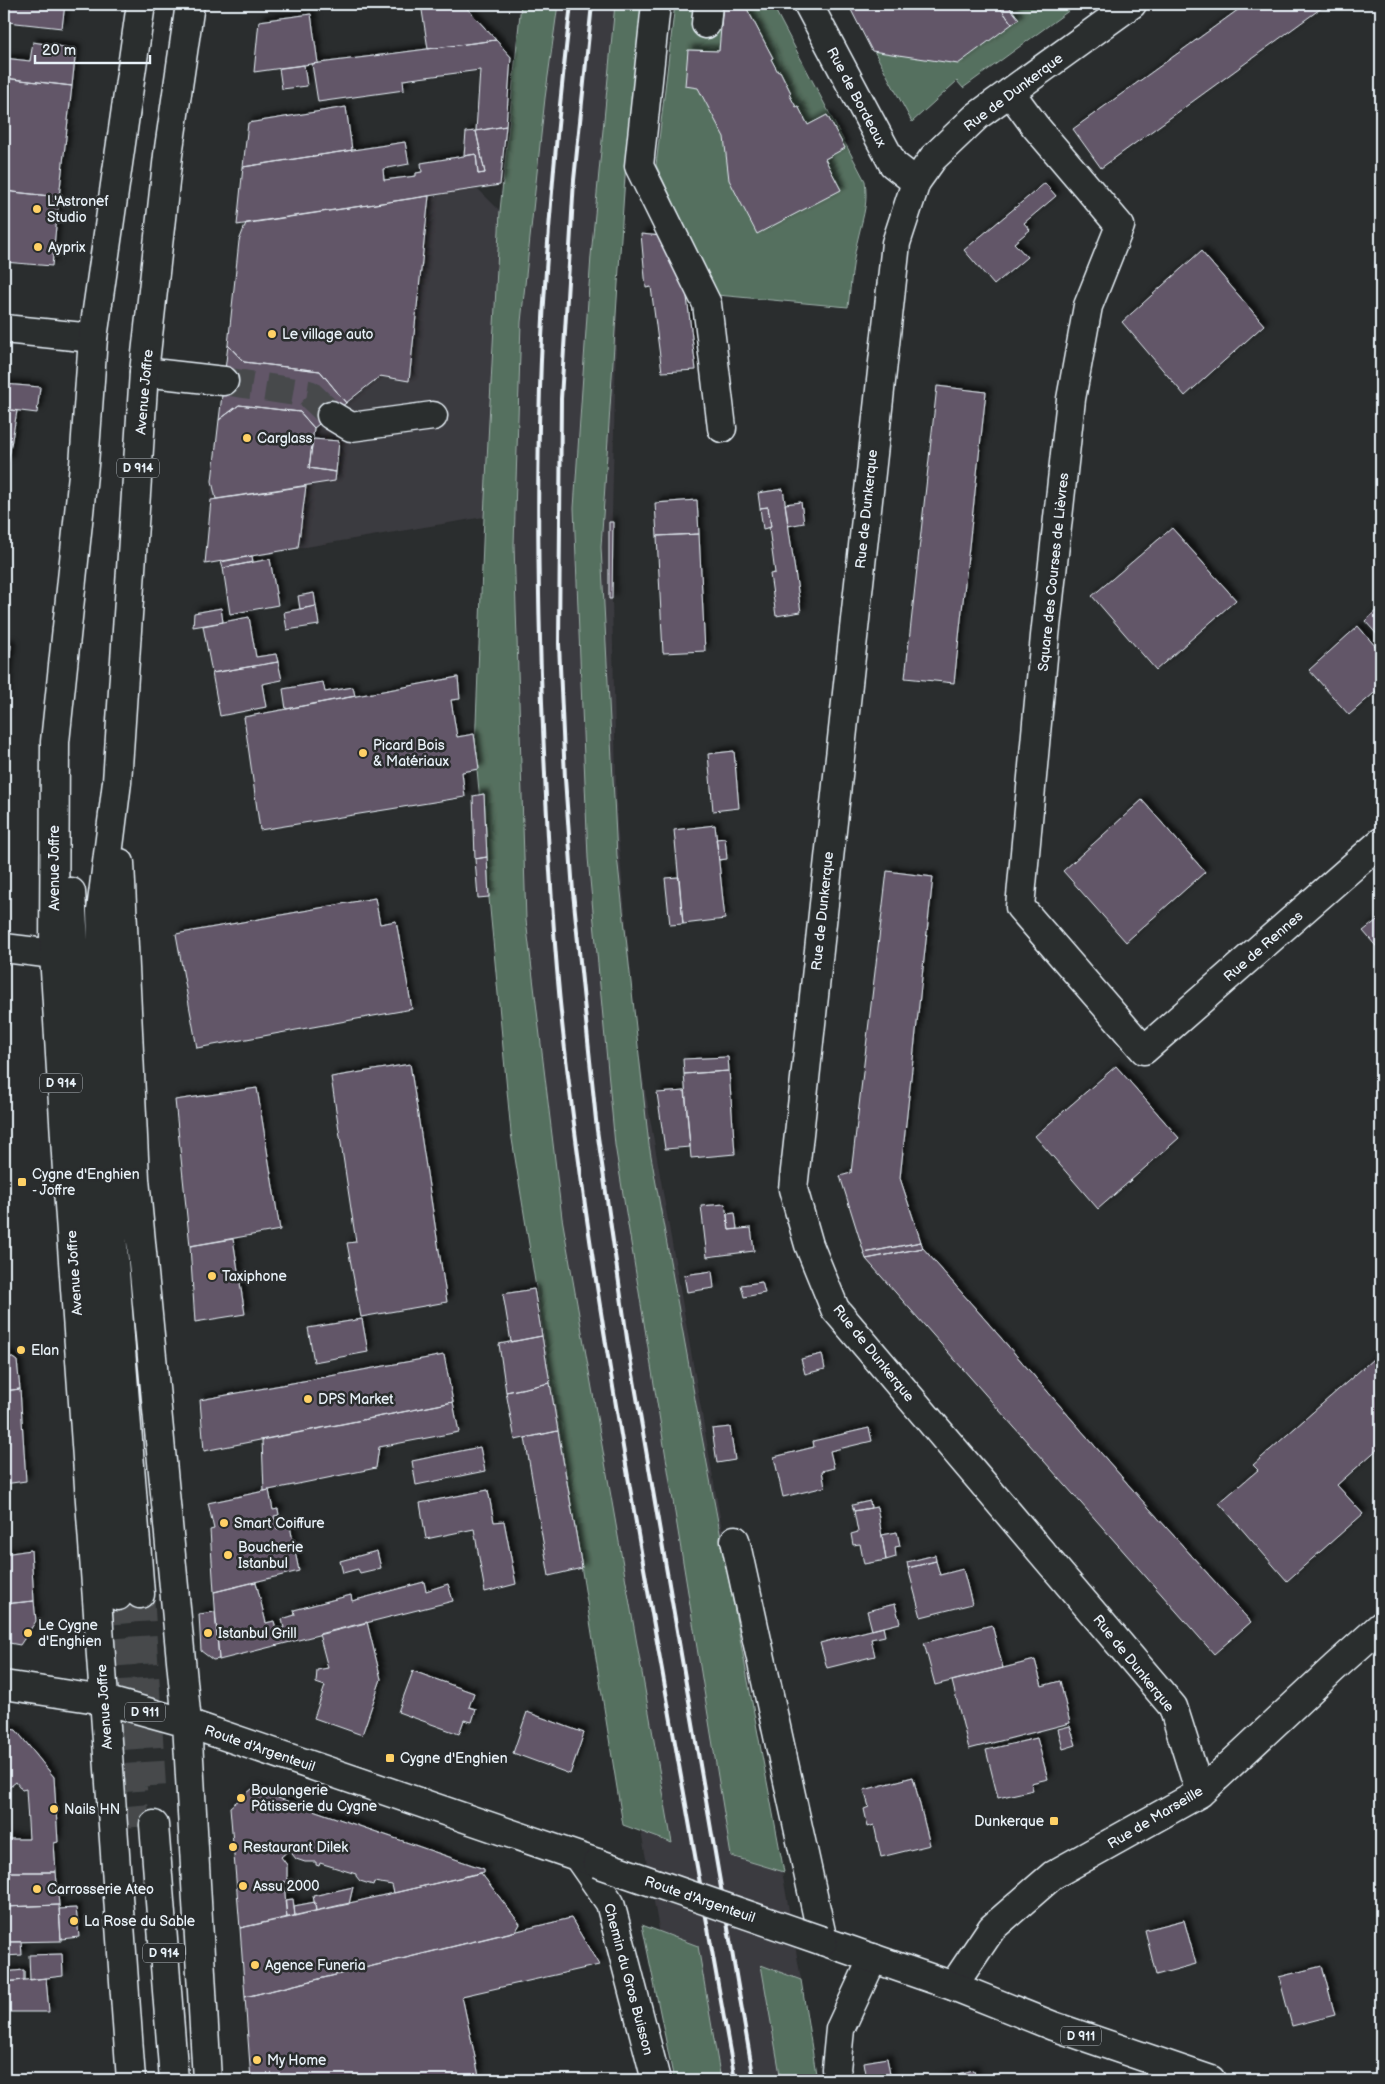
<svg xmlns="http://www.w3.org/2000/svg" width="1385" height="2084" font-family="'Balsamiq Sans',sans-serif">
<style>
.built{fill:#3b3a3f}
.green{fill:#556f5e;stroke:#9eb0ab}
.building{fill:#625767;stroke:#e8f1f8;filter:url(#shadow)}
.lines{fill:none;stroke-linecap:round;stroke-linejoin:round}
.minor-tunnel{stroke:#464a4c;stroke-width:28;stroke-dasharray:28 14;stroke-linecap:butt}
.major-tunnel{stroke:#464a4c;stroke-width:28;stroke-dasharray:28 14;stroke-linecap:butt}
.minor-casing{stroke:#e8f1f8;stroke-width:31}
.major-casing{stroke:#e8f1f8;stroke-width:31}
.minor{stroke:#2a2d2e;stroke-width:28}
.major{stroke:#2a2d2e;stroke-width:28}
.rail{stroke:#e8f1f8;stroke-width:4}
.major-bridge-casing{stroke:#e8f1f8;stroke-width:31;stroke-linecap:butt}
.major-bridge{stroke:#2a2d2e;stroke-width:28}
.poi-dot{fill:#ffd166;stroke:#2a2d2e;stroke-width:2}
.labels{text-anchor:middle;stroke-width:5;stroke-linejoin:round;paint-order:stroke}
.shield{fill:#2a2d2e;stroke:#afb6bb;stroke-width:1}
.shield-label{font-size:12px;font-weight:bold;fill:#e8f1f8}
.street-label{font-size:14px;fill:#e8f1f8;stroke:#2a2d2e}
.poi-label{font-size:14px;fill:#e8f1f8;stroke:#2a2d2e;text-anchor:start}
</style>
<defs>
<filter id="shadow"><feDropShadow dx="4.5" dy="-4.5" stdDeviation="2.5" flood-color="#0009"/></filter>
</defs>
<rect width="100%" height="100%" fill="#2a2d2e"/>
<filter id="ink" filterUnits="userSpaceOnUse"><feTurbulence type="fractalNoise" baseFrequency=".02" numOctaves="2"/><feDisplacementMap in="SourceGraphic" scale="10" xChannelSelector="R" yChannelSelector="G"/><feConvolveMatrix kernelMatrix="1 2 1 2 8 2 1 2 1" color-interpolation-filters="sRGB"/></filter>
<g filter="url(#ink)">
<path class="built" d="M520,4H642L618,266L611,557L617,823L637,1044L801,1979L817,2080H687L561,1400L487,829L484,517L205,564L212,481L385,202L478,189L500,211Z"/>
<path class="green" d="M521,4H558L545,98L521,322L514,545L526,920L562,1218L672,1843L623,1825L511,1133L475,748L484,517L500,211Z
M615,4H648L627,145L601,547L617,856L649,1145L699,1421L784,1872L731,1856L615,1145L588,858L574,508L591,256Z
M675,4H772L865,181C868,203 864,213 859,234C853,257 851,283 848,307L717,295L656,165Z
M849,4H1078L963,88L957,81L912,122Z
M642,1925L698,1946L721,2080H674Z
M761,1965L801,1980L817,2080H781Z"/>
<path class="building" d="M7,4H65L62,28L7,22Z
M421,4H463L496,40L428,49Z
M723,4L745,5L773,58L771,59L778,72L780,71L791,93L789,94L796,107L798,106L808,125L827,115L845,148L825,159L841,190L757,234L729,180L724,137L698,88L685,86L688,50L719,51Z
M848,4H1002L1001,9L1012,24L958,64L872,51Z
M1002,4H1007L1019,19L1012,24L1001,9Z
M1246,4H1327L1101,168L1073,129Z
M311,14L318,63L254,72L259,21Z
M496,40L511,57L506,126L476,131L480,70L403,80L404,90L318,102L312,64Z
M33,42L76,49L72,86L4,78V58L30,61Z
M304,65L307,86L282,89L279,68Z
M4,78L72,86L59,197L4,191Z
M346,107L352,150L243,167L248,123Z
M506,126L500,185L237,225L243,167L405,142L409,164L383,169L384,180L416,176V173L422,172L421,163L476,154L478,174L485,173L476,131Z
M476,131L485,173L478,174L476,154L464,156L466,132Z
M1045,183L1056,196L1024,223L1030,230L1014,243L1027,257L994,285L964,250Z
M4,191L59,197L52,266L4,262Z
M429,196L409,381L380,376L346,403L320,371L244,362L228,345L239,241L246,223Z
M641,234L661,236L685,281L696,370L662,372L651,287L646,288Z
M1201,251L1264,325L1185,396L1122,322Z
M228,345L244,362L320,371L346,403L314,428L300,412L239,405L219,420Z
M4,384L40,387L37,413L4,409Z
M937,386L986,392L954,683L905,678Z
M239,405L300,412L314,428L309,468L336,472L335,481L216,499L212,481L219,420Z
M4,409L17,411L8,462H4Z
M313,439L339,441L336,472L309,468Z
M306,486L298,548L205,564L211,500Z
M783,489L801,612L776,616L770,574L775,573L769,528L771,527L768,507L760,508L758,493Z
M697,500L699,534L657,536L655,503Z
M801,502L804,523L788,526L785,504Z
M768,507L771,527L763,529L760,508Z
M609,522H613L612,599H609Z
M1172,528L1236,600L1156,670L1092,596Z
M699,534L705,651L663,653L657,536Z
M252,556L253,562L223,568L221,562Z
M270,559L278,605L230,614L223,568Z
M314,593L316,606L300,609L298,596Z
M316,606L319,625L287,630L284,612Z
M1381,606V639L1365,621Z
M221,608L223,622L193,627L194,613Z
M249,617L256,657L276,654L278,662L212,673L203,626Z
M1358,626L1381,653V687L1349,715L1309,670Z
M4,644L11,645L4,716Z
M278,662L282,680L262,684L266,707L220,716L212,673Z
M458,677L460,699L451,700L457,737L474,734L479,769L462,772L465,797L260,830L244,717Z
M323,682L325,692L353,687L355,696L286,709L283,689Z
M734,751L739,808L713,811L708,754Z
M484,794L487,857L475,859L473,796Z
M1142,800L1205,872L1126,942L1063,871Z
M715,825L725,919L683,924L674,830Z
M725,838L727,859L719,860L716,839Z
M487,857L489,897L478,898L475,859Z
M887,871L933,877L900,1178L921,1242L864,1253L840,1176L851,1173Z
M679,877L683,924L670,925L665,878Z
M375,898L380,924L396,921L412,1009L197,1048L176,934Z
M1381,917V952L1363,931Z
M728,1057L729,1071L684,1074L683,1059Z
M410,1064L447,1302L361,1317L347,1243L356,1242L331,1077Z
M1116,1066L1179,1138L1098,1209L1035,1136Z
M729,1071L735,1154L691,1158L684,1074Z
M257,1088L280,1230L190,1246L175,1100Z
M685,1091L690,1147L665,1149L657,1093Z
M725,1204L729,1230L751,1228L754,1251L707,1257L701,1206Z
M735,1213L737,1229L729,1230L727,1214Z
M233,1239L245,1314L195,1322L190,1246Z
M921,1242L923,1248L866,1259L864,1253Z
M923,1248L1140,1498L1251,1622L1214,1654L866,1259Z
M712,1271L714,1288L687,1292L684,1275Z
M762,1282L765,1293L744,1297L741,1285Z
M534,1289L542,1336L511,1342L503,1294Z
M362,1319L368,1352L314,1362L308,1328Z
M542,1336L550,1383L506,1392L499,1344Z
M4,1352L17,1361L20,1389L4,1391Z
M1381,1352V1446L1337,1485L1363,1514L1287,1581L1219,1503L1258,1470L1253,1465Z
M822,1354L825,1369L805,1374L801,1359Z
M444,1355L453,1402L204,1451L200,1400Z
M550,1383L558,1431L515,1440L506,1392Z
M20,1389L26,1481L4,1484V1391Z
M453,1402L459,1432L379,1447L376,1468L264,1491L262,1440Z
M730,1427L735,1460L717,1463L712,1429Z
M869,1428L872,1441L830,1451L834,1468L822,1471L825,1487L783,1497L774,1457L814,1447L813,1441Z
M558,1431L582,1568L549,1576L525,1438Z
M480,1447L485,1471L416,1485L412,1461Z
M269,1490L273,1510L278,1509L279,1515L274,1516L277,1529L290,1526L299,1571L214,1592L210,1530L214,1529L208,1503Z
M488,1490L494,1522L504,1521L516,1584L485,1592L474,1529L426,1539L420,1503Z
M870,1501L871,1508L854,1511L852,1505Z
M877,1507L886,1560L864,1564L860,1544L853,1545L851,1534L858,1532L854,1511Z
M897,1532L900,1546L895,1547L896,1557L886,1560L882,1535Z
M31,1550L34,1601L4,1604V1554Z
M377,1551L381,1568L360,1573L358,1569L343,1573L340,1561Z
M935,1555L936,1561L908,1568L907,1562Z
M936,1561L940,1575L963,1569L972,1604L921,1617L908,1568Z
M256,1582L266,1623L274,1621L276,1629L284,1628L282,1619L295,1615L294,1610L351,1595L352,1601L424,1582L426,1591L448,1584L453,1601L219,1660L214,1592Z
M34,1601L36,1621L20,1645L4,1642V1604Z
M895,1604L900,1623L872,1630L867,1611Z
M215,1612L219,1659L213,1660L201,1651L199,1614Z
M367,1622L381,1679L362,1735L314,1718L325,1686L316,1683L317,1670L328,1668L319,1634Z
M992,1625L1003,1668L935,1685L924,1643Z
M883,1627L885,1636L871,1639L875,1656L827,1668L820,1643Z
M1035,1660L1042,1686L1060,1681L1070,1723L969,1749L952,1681Z
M413,1671L474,1693L469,1707L476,1709L472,1722L464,1720L459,1734L398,1712Z
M527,1712L584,1733L570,1774L513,1753Z
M1070,1726L1076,1745L1063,1749L1058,1729Z
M4,1728L16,1730L54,1777L58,1842L54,1843L56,1872H4V1839H29L26,1789L22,1790L16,1782L6,1790L4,1788Z
M1037,1738L1048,1779L1031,1783L1033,1790L998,1798L986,1750Z
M913,1777L930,1845L881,1857L874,1825L868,1827L864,1809L869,1807L864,1790Z
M252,1789L484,1869V1872L394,1893L392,1885L374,1882L373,1885L360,1881L356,1876V1874L320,1863L319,1866L316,1865V1862H305L296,1859L289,1850L281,1857L287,1865V1878L290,1880L288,1883L284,1881L287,1918L240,1928L230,1807Z
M4,1872H56L59,1905L4,1907Z
M481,1873L520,1924L516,1931L245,1997L240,1928Z
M353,1887L349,1904L316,1911L313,1896Z
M293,1899L295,1916L287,1918L285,1900Z
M315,1902L316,1911L295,1916L294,1906Z
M59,1905L61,1941L4,1942V1907Z
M76,1908L79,1937L61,1939L59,1909Z
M571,1918L599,1965L462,1996L479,2076L458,2080H251L245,1997Z
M1184,1920L1196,1964L1156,1975L1145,1930Z
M4,1942H21L22,1955L4,1956Z
M62,1954L63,1976L30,1980L29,1955Z
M1322,1966L1335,2015L1292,2026L1279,1977Z
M24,1970V1980L4,1982V1972Z
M46,1978L49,2012H4V1982Z
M887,2058L891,2080H867L864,2062Z
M974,2070L976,2080H934Z"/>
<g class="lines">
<path class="minor-tunnel" d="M224,381L309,394L331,415"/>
<path class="major-tunnel" d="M140,1594L152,1786
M118,1596L136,1827"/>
<g class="minor-casing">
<path id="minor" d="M656,4L639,166L707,304L722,428
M808,4L893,164L916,182
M1132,4L977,116L933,158L916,182L896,243L793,1189L809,1245L835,1309L1173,1707L1200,1793
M706,24L708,4
M1010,92L1035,126L1120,226L1088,306L1071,399L1045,636L1020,907L1144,1050L1381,842
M4,329L93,338
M144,372L224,381
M331,415L351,427L433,416
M4,948L54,954
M735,1540L823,1941
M578,1857L610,1903L656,2080
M953,1986L992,1928L1053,1875L1200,1793L1335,1667L1381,1626
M838,2080L836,2069L840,2029L873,1958"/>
</g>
<g class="major-casing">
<path id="major" d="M120,863L135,1179L187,1723L207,2080
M71,892L92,1249L118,1596
M140,1594L113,1247L106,1084L101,911L117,782L144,372L168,155L190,4
M4,1685L104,1700L187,1723L597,1863
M154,1825L174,2080
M823,1941L953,1986L1053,2026L1211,2080
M131,2080L69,1204L54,954L55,742L84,465L93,338L141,4"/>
</g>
<use href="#minor" class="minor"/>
<use href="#major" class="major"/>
<path class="rail" d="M571,4C560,98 551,192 545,286C535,433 537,581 543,728C547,829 552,931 563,1032C585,1231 619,1428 654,1625C681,1776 708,1928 735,2080
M592,4L574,180L561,399L559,644L565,778L573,892L597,1130L628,1345L754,2080"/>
<g class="major-bridge-casing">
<path id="major-bridge" d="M597,1863L823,1941"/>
</g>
<use href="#major-bridge" class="major-bridge"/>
</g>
</g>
<g class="poi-dot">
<circle cx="37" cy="209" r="5"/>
<circle cx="38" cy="247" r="5"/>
<circle cx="272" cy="334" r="5"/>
<circle cx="247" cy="438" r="5"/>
<circle cx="363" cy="753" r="5"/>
<rect x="17" y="1177" width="10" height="10" rx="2.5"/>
<circle cx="212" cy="1276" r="5"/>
<circle cx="21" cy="1350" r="5"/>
<circle cx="308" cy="1399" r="5"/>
<circle cx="224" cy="1523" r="5"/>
<circle cx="228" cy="1555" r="5"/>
<circle cx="28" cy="1633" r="5"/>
<circle cx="208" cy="1633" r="5"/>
<rect x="385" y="1753" width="10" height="10" rx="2.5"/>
<circle cx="241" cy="1798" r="5"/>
<circle cx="54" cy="1809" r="5"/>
<rect x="1049" y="1816" width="10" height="10" rx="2.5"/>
<circle cx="233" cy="1847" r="5"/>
<circle cx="243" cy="1886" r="5"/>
<circle cx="37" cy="1889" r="5"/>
<circle cx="74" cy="1921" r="5"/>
<circle cx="255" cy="1965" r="5"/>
<circle cx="257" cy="2060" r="5"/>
</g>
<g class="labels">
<g class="shield">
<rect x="117" y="458.5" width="42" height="19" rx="4"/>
<rect x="40" y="1073.5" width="42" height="19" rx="4"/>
<rect x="125" y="1702.5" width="40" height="19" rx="4"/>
<rect x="143" y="1943.5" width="42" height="19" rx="4"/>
<rect x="1061" y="2026.5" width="40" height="19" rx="4"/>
</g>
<g class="shield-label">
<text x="138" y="472">D 914</text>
<text x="61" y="1087">D 914</text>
<text x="145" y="1716">D 911</text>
<text x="164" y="1957">D 914</text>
<text x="1081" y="2040">D 911</text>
</g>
<g class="street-label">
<text transform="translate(1013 92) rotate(-37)" y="5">Rue de Dunkerque</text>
<text transform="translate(857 97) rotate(62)" y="5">Rue de Bordeaux</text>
<text transform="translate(144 392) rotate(-85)" y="5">Avenue Joffre</text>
<text transform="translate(866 509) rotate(-84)" y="5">Rue de Dunkerque</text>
<text transform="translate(1053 572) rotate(-84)" y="5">Square des Courses de Lièvres</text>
<text transform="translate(54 868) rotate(-90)" y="5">Avenue Joffre</text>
<text transform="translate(822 911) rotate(-84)" y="5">Rue de Dunkerque</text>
<text transform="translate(1263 946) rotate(-41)" y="5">Rue de Rennes</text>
<text transform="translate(74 1273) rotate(-94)" y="5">Avenue Joffre</text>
<text transform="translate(874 1353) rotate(51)" y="5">Rue de Dunkerque</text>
<text transform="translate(1134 1663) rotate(51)" y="5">Rue de Dunkerque</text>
<text transform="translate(104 1707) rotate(-94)" y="5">Avenue Joffre</text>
<text transform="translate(260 1748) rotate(19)" y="5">Route d'Argenteuil</text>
<text transform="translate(1155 1817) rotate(-31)" y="5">Rue de Marseille</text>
<text transform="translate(700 1899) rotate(19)" y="5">Route d'Argenteuil</text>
<text transform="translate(629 1979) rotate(75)" y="5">Chemin du Gros Buisson</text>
</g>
<g class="poi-label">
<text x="47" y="206">L'Astronef<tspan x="47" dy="16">Studio</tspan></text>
<text x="48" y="252">Ayprix</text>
<text x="282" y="339">Le village auto</text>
<text x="257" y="443">Carglass</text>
<text x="373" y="750">Picard Bois<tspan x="373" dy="16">&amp; Matériaux</tspan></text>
<text x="32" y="1179">Cygne d'Enghien<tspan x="32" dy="16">- Joffre</tspan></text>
<text x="222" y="1281">Taxiphone</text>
<text x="31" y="1355">Elan</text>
<text x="318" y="1404">DPS Market</text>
<text x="234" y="1528">Smart Coiffure</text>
<text x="238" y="1552">Boucherie<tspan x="238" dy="16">Istanbul</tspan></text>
<text x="38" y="1630">Le Cygne<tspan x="38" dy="16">d'Enghien</tspan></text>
<text x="218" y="1638">Istanbul Grill</text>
<text x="400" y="1763">Cygne d'Enghien</text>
<text x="251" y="1795">Boulangerie<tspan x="251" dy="16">Pâtisserie du Cygne</tspan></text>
<text x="64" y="1814">Nails HN</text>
<text x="1044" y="1826" text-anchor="end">Dunkerque</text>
<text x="243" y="1852">Restaurant Dilek</text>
<text x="253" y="1891">Assu 2000</text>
<text x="47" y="1894">Carrosserie Ateo</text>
<text x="84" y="1926">La Rose du Sable</text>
<text x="265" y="1970">Agence Funeria</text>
<text x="267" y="2065">My Home</text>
</g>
</g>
<rect width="1385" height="2084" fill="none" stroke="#2a2d2e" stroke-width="20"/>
<rect x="10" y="10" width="1365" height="2064" fill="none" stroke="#e8f1f8" stroke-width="2" filter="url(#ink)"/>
<path d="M35 55v8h115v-8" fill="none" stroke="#e8f1f8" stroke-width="2.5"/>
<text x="42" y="55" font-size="15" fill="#e8f1f8" stroke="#2a2d2e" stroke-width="4" paint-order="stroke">20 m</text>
</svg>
